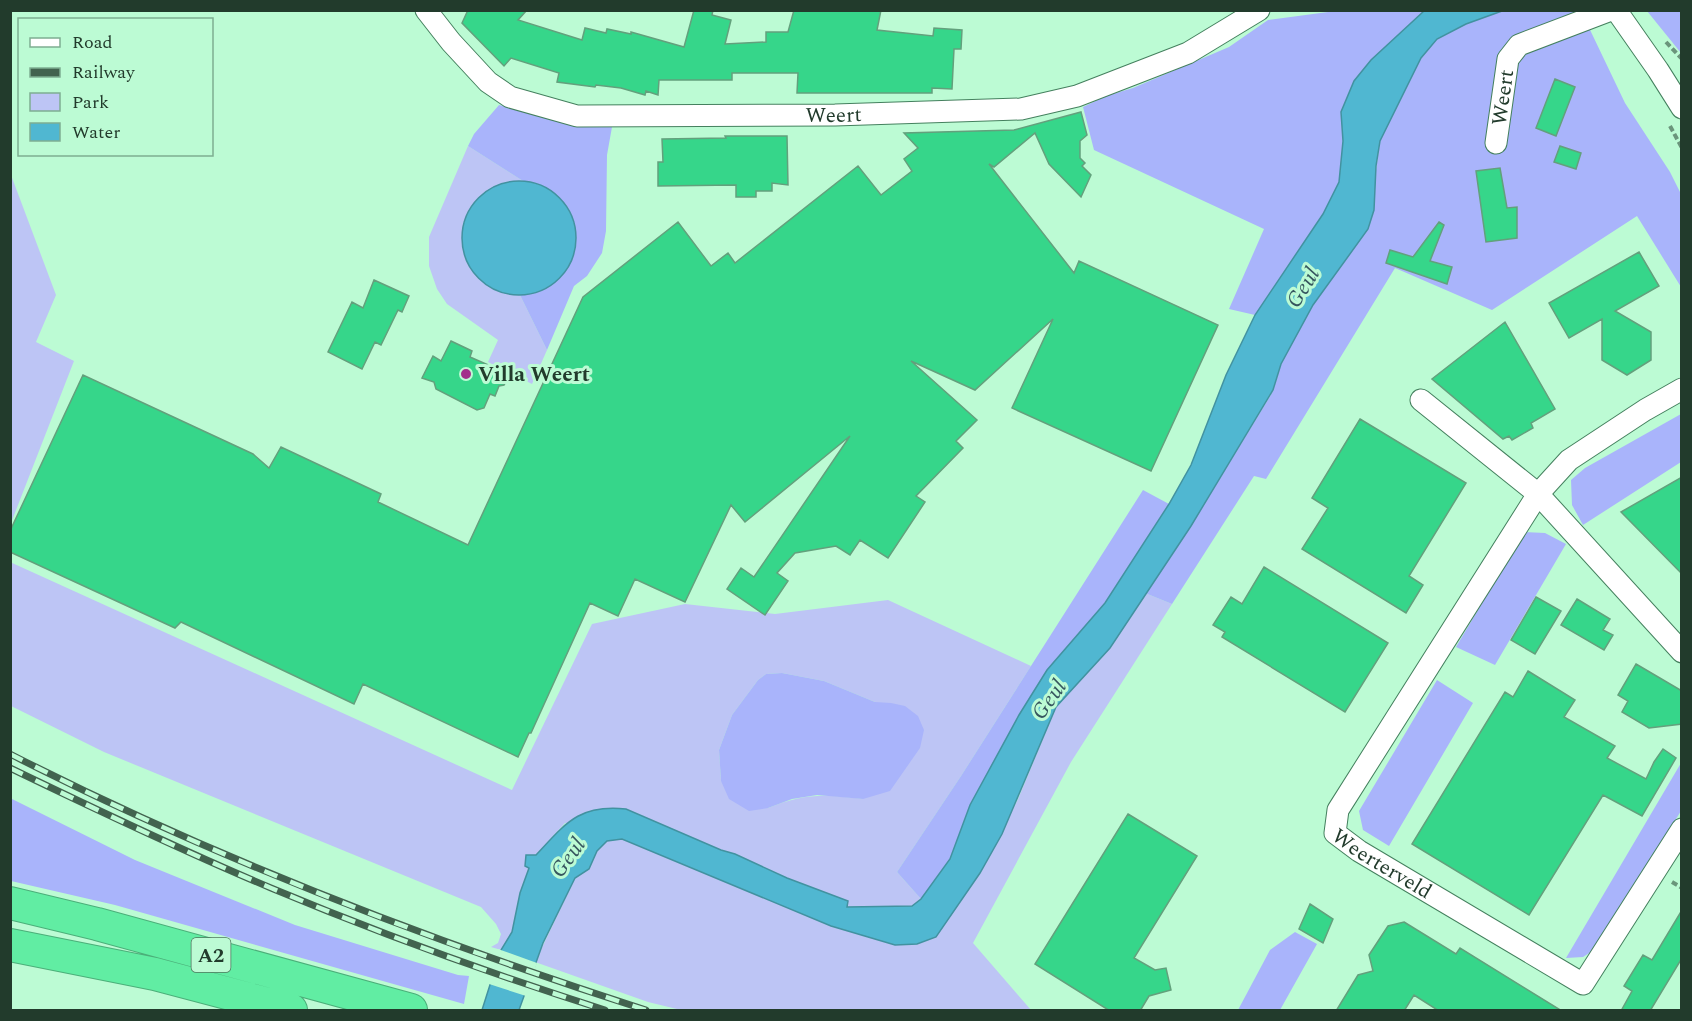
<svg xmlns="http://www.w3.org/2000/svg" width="1692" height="1021" font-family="Spectral,serif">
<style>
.green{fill:#bdc5f5;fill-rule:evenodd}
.forest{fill:#a9b4fb}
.water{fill:#50b7d1;stroke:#4292a0;stroke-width:1.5}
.pier{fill:#bcfbd4}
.building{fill:#36d68a;stroke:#63a07c;stroke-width:1.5}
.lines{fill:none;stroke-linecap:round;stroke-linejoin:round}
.minor-casing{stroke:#44805e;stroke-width:23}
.highway-casing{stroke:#4baf79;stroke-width:34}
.path{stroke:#6a957b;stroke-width:4;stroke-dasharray:6 3;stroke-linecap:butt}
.minor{stroke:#fff;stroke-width:21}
.highway{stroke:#61eda3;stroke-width:32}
.rail-casing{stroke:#42634f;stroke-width:7}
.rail{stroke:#bcfbd4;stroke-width:4.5;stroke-dasharray:14;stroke-linecap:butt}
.poi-dot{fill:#a3308b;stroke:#bcfbd4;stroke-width:2}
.labels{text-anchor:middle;stroke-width:6;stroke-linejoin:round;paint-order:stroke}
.shield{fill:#bcfbd4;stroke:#50755e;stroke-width:1.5}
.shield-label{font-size:20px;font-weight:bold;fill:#223b2c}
.street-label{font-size:21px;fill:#223b2c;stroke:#bcfbd4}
.poi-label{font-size:21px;font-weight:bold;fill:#223b2c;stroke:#bcfbd4;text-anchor:start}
.water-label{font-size:22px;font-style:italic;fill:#36565f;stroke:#bcfbd4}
</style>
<rect width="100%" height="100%" fill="#bcfbd4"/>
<path class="green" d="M468,146L523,181H512L464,223C458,262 479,293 520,295L547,350L532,384L488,362L498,340L447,304L437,289L429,266V237Z
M11,175L56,295L36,342L74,361L11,523Z
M10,562L512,790L592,624L685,604L775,614L888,600L1031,666L961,776L897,872L921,899L913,906L846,907L847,901L787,878L735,854L565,823L536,855L533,856L520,893L512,932L501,950L491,947L498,943L501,934L496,924L481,907L104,752L11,706ZM782,673L824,681L875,702L863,799C824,794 805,793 768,808L721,781L719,750L732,715L758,680L766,674Z
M1145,593L1172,604L1071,762L973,943L1031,1010H681L648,1002L535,962L575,878L589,869L597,851L607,841L622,839L831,926L895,945L963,898L980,873L1018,799L1056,707L1110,648Z"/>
<path class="forest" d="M1343,10L1424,11L1371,60L1341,112L1343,141L1339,182L1323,214L1255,315L1229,309L1264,229L1094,150L1083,107L1106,96L1133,88L1229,47L1268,20Z
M1502,11H1581L1625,103L1670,172L1681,194V287L1637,216L1492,310L1395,268L1266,479L1254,476L1172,604L1145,593L1191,526L1273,391L1281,364L1313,305L1368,229L1380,141L1421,58L1437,39L1466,24Z
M1647,11H1681V53Z
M499,105L581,123L612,127L607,155L606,231L602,253L587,276L574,286L547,350L520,295C540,293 553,285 566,270L533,182L523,181L468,146L474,134Z
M1681,414V462L1583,525L1572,505L1571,480L1585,468Z
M1143,490L1169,504L1105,603L1019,715L970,805L950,859L921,899L897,872L961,776Z
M1524,532L1545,533L1566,544L1495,665L1456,647Z
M782,673L824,681L875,702L891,703L905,706L918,716L924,730L920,748L890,791L863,799L817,795L792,799L768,808L749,811L729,799L721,781L719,750L732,715L758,680L766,674Z
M1437,680L1473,703L1389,846L1363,830L1359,811Z
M1681,763V811L1594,950L1583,957L1566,958Z
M10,798L135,860L295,925L458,975L469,976L464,1004L115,905L11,881Z
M1295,932L1317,944L1280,1010H1238L1270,950Z"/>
<path class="water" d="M1424,11H1502L1466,24L1437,39L1421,58L1380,141L1376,166L1374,210L1368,229L1313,305L1281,364L1273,390L1191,526L1110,648L1056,707L1002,834L980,873L936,937L917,944L895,945L831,926L622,839L607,841L597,851L589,869L575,878L543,943L519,1010H482L501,950L512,932L520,893L529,868L525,866L526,855H536C566,823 579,804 626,809L721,850L735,854L787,878L848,901L847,907L912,906L921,899L950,859L970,805L1019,715L1047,670L1105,603L1169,504L1191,465L1226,375L1255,315L1323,214L1339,182L1343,141L1341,112L1354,81L1371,60Z
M462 238a57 57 0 1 1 114 0a57 57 0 1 1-114 0Z"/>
<path class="pier" d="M498,949L537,963L526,996L486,983Z"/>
<path class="building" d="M468,10H527L518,20L582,40L585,28L606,33L607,29L631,34V32L684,47L694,10H713L712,15L731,20L725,44L766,42V32H788L794,10H881L877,30L933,36L934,28L962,30L961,49H954L952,89L932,88V93H797L798,73H732V80H659L658,95L646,91L645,95L621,88L596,85L595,87L557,82L559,73L511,58L504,66L462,23Z
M1555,79L1575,87L1556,136L1536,128Z
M1081,112L1087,135L1080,141V158L1085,163L1082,166L1091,175L1081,197L1049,164L1035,133L994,167L989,164L1074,273L1079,261L1218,325L1151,471L1012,408L1053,319L975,390L911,361L977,420L956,441L963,448L916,496L925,502L888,558L860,540L850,555L836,546L795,553L777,573L788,581L765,615L727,589L741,568L754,577L850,436L745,522L731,505L685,602L635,579L618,616L590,603L531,733H529L518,757L363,684L354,704L181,622L175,628L10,552V531L83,375L253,454L269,468L281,447L381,494L378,502L468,545L583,297L678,222L711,266L728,253L735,263L858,166L881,195L912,171L904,159L918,148L904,133L1014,130Z
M725,136H787L788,185L772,183V191H756V197H736V185L658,186V162H663L662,139L726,138Z
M1560,146L1581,153L1576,169L1554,162Z
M1500,168L1507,208L1517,207V238L1486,242L1476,171Z
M1439,222L1444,225L1430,261L1452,267L1447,284L1386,263L1390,250L1413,257Z
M1639,252L1659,286L1615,311L1651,332V360L1627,375L1602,360V319L1569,338L1549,303Z
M374,280L409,296L402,312L398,310L381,345L375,342L362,369L328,352L352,302L363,308Z
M1505,322L1555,409L1531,423L1533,428L1512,440L1509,436L1503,439L1432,379Z
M451,341L472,351L470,357L495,368L499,367L511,373L504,385L499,386L495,396L490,394L484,408L477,410L436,389L434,382L422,378L433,356L441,361Z
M1360,419L1466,483L1409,576L1423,585L1406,613L1302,549L1328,508L1312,498Z
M1682,477V574L1621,512Z
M1264,567L1388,643L1345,712L1222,637L1225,632L1213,625L1231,597L1242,604Z
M1536,597L1561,611L1535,654L1511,640Z
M1577,599L1610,619L1603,630L1613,635L1604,650L1561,625Z
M1636,664L1682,691V724L1649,728L1622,712L1628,701L1618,695Z
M1528,671L1575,700L1564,717L1615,746L1607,758L1646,779L1654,762L1663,749L1676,758L1642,816L1603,795L1529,915L1412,844L1505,692L1513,697Z
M1128,814L1197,856L1134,958L1155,970L1166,968L1171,990L1149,996L1140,1011H1110L1035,964Z
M1310,904L1333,919L1323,943L1299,929Z
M1682,910V958L1650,1011H1621L1632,991L1624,986L1643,955L1652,960Z
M1404,922L1456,954L1460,948L1562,1011H1439L1414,995L1404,1011H1336L1358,975L1373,971L1369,955L1388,926Z"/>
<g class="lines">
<g class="minor-casing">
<g id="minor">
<path id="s1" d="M426,10L451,42L488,82L510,97L577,116L835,115L1021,109L1077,96L1188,53L1259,10"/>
<path d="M1616,10L1658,70L1682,108"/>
<path id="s2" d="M1496,143L1508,59L1519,45L1611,10"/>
<path id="s3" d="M1682,389L1645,410L1569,460L1538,494L1338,810L1335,833L1359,851L1583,984L1682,829"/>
<path d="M1421,400L1538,494L1682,652"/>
</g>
</g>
<g class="highway-casing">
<path id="highway" d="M10,903L97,924L411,1010
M10,945L155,974L291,1010"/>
</g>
<path class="path" d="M1666,42L1682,59
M1670,126L1682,148
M1672,882L1682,888"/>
<use href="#minor" class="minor"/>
<use href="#highway" class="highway"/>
<g class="rail-casing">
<path id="rail" d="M10,754C214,858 428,940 646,1010
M10,768C97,810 183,851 271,888C381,934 492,974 605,1010"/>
</g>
<use href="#rail" class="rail"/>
</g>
<circle class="poi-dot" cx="466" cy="374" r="6"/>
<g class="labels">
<rect class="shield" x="191.5" y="938" width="39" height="34" rx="4.5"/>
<g class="shield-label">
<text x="211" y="962">A2</text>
</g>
<g class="street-label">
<text dy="7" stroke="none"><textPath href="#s2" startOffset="46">Weert</textPath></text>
<text dy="7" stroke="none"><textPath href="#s1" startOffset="448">Weert</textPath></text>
<text dy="7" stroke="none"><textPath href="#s3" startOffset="633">Weerterveld</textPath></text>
</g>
<g class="poi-label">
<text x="478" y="381">Villa Weert</text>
</g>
<g class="water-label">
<text transform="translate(1302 287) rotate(-58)" y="8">Geul</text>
<text transform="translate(1048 699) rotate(-54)" y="8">Geul</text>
<text transform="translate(567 857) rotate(-54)" y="8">Geul</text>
</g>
</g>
<rect width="1692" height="1021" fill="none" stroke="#223b2c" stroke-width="24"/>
<rect x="18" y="18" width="195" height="138" fill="#bcfbd4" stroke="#7eae91" stroke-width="1.5"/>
<rect x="30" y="38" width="30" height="9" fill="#ffffff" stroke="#7eae91" stroke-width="1.5"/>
<text x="72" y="48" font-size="18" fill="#223b2c">Road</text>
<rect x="30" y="68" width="30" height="9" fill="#42634f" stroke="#7eae91" stroke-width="1.5"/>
<text x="72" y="78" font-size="18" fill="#223b2c">Railway</text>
<rect x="30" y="93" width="30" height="18" fill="#bdc5f5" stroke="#7eae91" stroke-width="1.5"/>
<text x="72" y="108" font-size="18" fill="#223b2c">Park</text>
<rect x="30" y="123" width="30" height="18" fill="#50b7d1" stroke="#7eae91" stroke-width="1.5"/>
<text x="72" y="138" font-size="18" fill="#223b2c">Water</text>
</svg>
